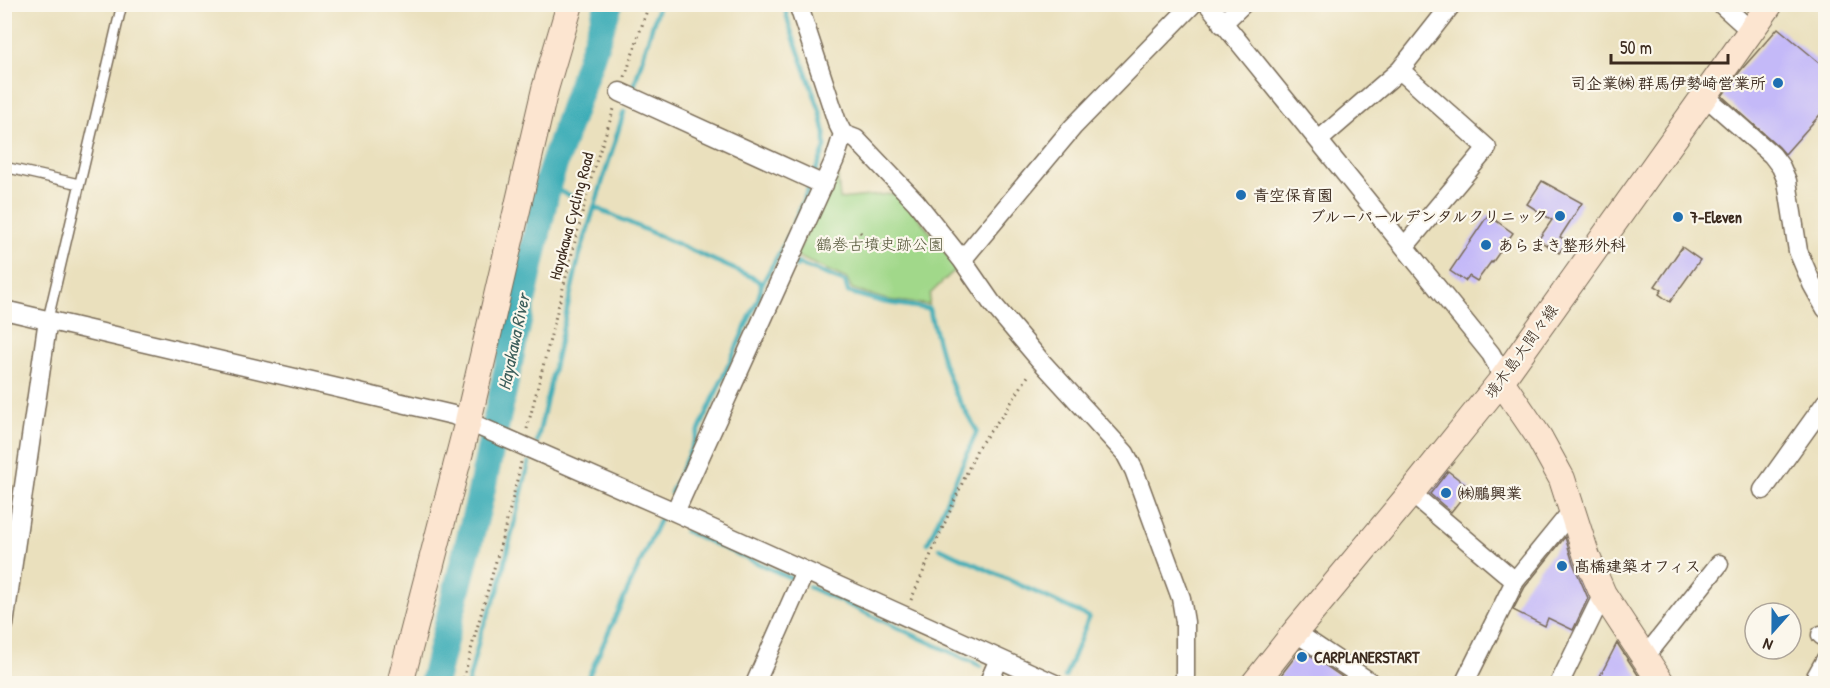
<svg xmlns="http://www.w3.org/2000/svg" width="1830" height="688" font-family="'Patrick Hand','Klee One',sans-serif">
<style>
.green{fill:#a1d88a;stroke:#6e8154;stroke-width:1.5}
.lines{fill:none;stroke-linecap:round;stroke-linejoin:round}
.stream{stroke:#3dadb7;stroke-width:4.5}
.river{stroke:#3dadb7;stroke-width:28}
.building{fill:#c4b9f8}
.lane-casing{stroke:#786a56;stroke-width:12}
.street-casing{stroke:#786a56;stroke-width:21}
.secondary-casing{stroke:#786a56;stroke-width:28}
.path{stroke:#786a56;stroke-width:3;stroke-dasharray:1.5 4.5;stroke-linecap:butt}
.lane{stroke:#fff;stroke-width:9}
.street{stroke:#fff;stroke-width:18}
.secondary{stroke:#fce5d0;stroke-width:26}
.poi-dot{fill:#1f6fb2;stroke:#fbf7ec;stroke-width:2}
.labels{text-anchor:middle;stroke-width:4.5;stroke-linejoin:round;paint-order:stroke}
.poi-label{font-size:16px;font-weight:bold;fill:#3b2a1e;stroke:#fbf7ec;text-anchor:start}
.street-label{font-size:16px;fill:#3b2a1e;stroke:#fbf7ec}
.park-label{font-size:16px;fill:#545639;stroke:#fbf7ec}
.water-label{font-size:18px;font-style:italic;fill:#3c5e5b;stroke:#fbf7ec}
</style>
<rect width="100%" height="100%" fill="#fbf7ec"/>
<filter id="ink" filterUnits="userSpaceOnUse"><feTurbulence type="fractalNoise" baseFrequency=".0167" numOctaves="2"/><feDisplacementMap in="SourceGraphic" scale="12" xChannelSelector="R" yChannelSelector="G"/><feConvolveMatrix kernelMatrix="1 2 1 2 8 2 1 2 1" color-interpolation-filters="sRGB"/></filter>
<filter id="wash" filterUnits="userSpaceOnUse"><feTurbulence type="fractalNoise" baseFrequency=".008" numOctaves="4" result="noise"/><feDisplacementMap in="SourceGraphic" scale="24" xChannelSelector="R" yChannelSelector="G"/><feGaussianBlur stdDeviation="1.35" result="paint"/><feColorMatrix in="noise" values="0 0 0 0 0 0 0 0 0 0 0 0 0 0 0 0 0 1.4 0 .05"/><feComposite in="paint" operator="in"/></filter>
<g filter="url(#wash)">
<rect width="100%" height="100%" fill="#eae0bd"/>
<path class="green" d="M837,170L840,199L900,193L957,268L930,294L929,305L887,300L852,289L847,279L796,256Z"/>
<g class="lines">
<path class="stream" d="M784,4L789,25L820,111L825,134V148L815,172
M634,86L659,4
M547,186L571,196
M594,207L754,278L761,283V289L758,299L671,493
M796,267L797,263L845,282L848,292L883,302L929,309L943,361L955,393L977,431L928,543
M761,286L788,237L808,189
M537,442L579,257L624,112
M685,531L791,578
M940,548L1089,617L1065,677
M809,587L981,666
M468,684L481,632L498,591L529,462
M585,684L660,519"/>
<path class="river" d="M433,684L479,502L548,182L609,4"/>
</g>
<g id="blocks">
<path class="building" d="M1778,28L1826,68V108L1785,154L1779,147L1722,96L1741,70Z
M1542,181L1582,203L1560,237L1567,241L1559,253L1538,240L1552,220L1527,204Z
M1488,215L1513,233L1492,263L1491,262L1477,281L1469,276L1465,281L1450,271Z
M1682,247L1700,260L1670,302L1659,294L1662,290L1655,286Z
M1448,471L1470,488L1451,512L1430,494Z
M1565,537L1573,563L1588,598L1573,630L1548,618L1545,626L1513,610L1525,587Z
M1617,643L1644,684H1596Z
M1301,649L1342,677L1336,684H1274Z"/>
</g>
</g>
<g filter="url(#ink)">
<use href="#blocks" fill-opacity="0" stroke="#786a56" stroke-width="1.5"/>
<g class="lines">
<g class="lane-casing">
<path id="lane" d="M4,167L79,184
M48,319L122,4"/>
</g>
<g class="street-casing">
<path id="street" d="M798,4L837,122L843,134L856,139L916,202L962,260L991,302L1039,359L1125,453L1134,470L1181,598L1185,622V684
M1208,4L1491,354L1498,367L1501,381
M1721,4L1751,31
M1222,24L1243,4
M1400,70L1487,148L1405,246
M620,92L824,185
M1705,96L1772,155L1781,167L1787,181L1798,251L1812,284L1826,309
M1319,140L1400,70L1452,4
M962,260L1073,127L1193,4
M4,310L453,415L675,512L1055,684
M1763,490L1826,402
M1411,493L1515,581
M675,512L835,159L843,134
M4,625L48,319
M1295,632L1373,684
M1821,635L1826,638
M1645,657L1719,564
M755,684L805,571
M988,684L999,659
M1464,684L1515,581L1571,512
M1559,684L1603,594
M1812,684L1826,659"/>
</g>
<g class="secondary-casing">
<path id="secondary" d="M1501,381L1539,437L1562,479L1587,557L1603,594L1662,684
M400,684L468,421L545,89L570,4
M1254,684L1295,632L1411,493L1501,381L1770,4"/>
</g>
<path class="path" d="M625,77L649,4
M860,232L880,251
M527,429L593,171L615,106
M911,600L978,447L1005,412L1030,373
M462,684C481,609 505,537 521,462"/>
<use href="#lane" class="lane"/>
<use href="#street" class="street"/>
<use href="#secondary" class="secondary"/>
</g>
</g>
<g class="poi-dot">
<circle cx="1778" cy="83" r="6"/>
<circle cx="1241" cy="195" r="6"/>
<circle cx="1560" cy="216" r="6"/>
<circle cx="1678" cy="217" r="6"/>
<circle cx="1486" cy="245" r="6"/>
<circle cx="1446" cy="493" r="6"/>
<circle cx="1562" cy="566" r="6"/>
<circle cx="1302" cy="657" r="6"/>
</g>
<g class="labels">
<g class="poi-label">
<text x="1766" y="89" text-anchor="end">司企業㈱ 群馬伊勢崎営業所</text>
<text x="1253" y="201">青空保育園</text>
<text x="1548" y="222" text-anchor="end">ブルーパールデンタルクリニック</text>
<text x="1690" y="223">7-Eleven</text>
<text x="1498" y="251">あらまき整形外科</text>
<text x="1458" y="499">㈱鵬興業</text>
<text x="1574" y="572">髙橋建築オフィス</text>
<text x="1314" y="663">CARPLANERSTART</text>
</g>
<g class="street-label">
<text transform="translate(571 216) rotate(-75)" y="6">Hayakawa Cycling Road</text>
<text transform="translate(1521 351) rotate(-54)" y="6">境木島大間々線</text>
</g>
<g class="park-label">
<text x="880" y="250">鶴巻古墳史跡公園</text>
</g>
<g class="water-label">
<text transform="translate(514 342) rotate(-78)" y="6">Hayakawa River</text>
</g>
</g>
<rect width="1830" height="688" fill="none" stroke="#fbf7ec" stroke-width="24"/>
<g transform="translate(1773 631) rotate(201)"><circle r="28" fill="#fbf7ec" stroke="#aea59a" stroke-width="1.5"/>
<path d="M0-4.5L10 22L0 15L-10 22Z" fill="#1f6fb2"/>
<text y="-9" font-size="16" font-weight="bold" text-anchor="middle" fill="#3b2a1e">N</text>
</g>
<path d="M1611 54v9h117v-9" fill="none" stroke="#3b2a1e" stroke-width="3"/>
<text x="1620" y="54" font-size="18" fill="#3b2a1e" stroke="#fbf7ec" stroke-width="4.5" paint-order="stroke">50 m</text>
</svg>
